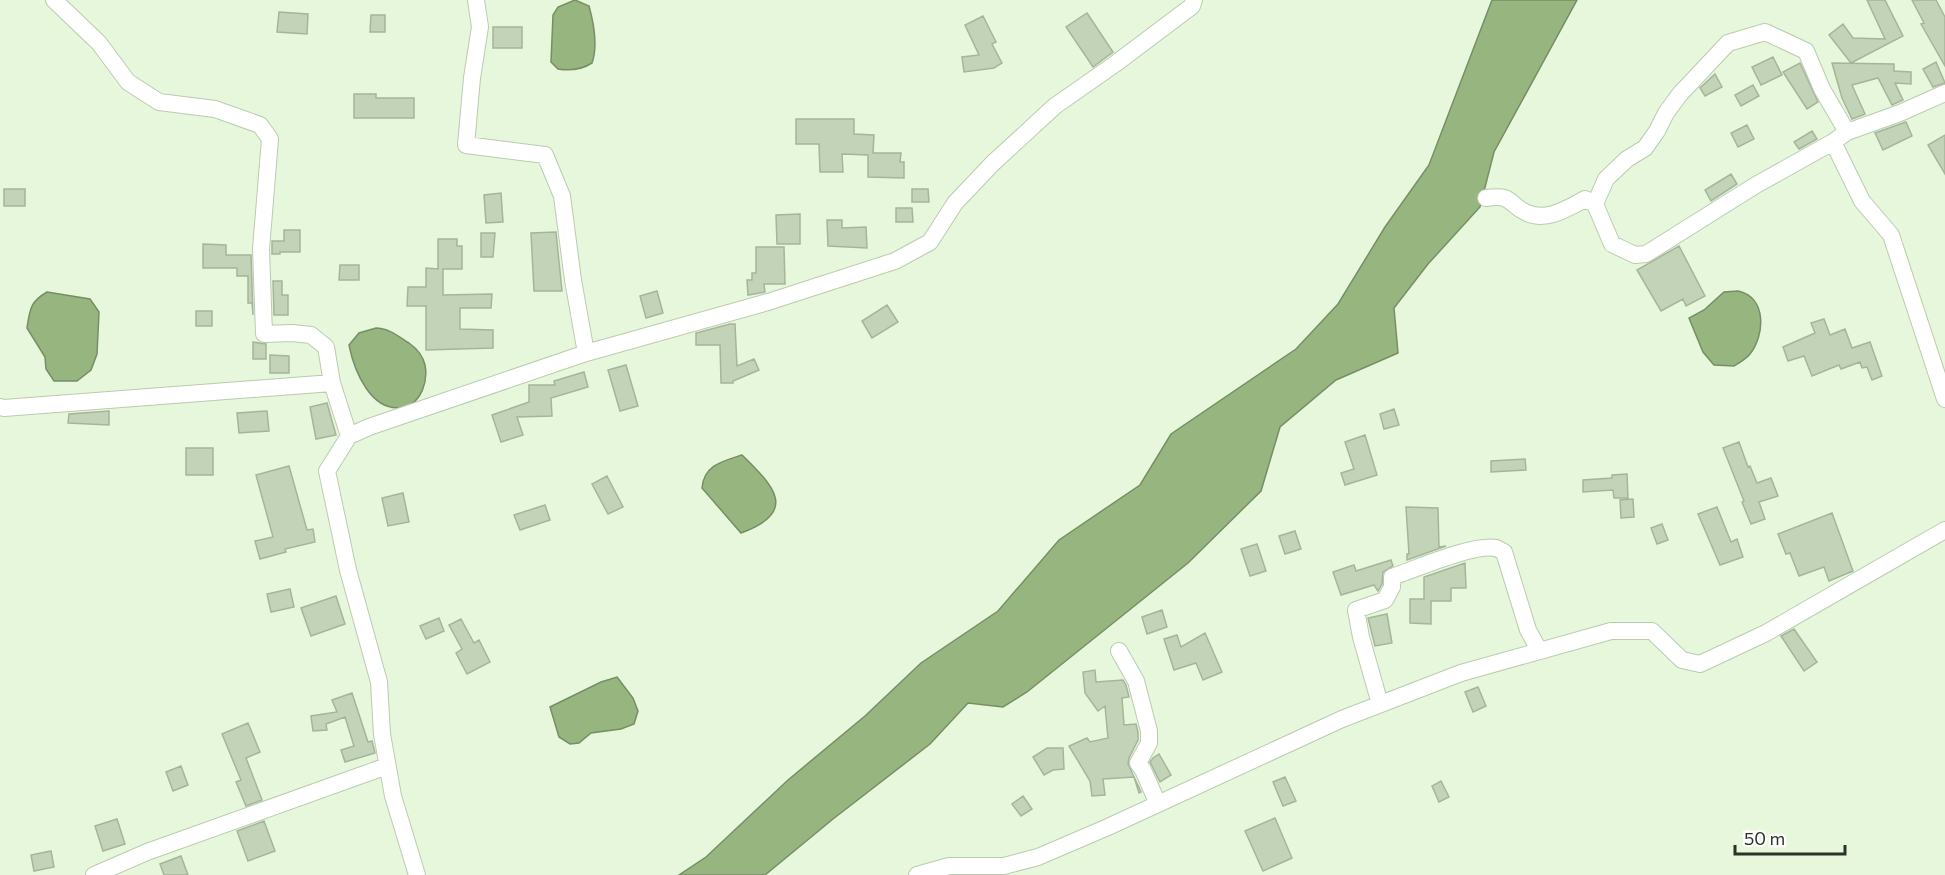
<svg xmlns="http://www.w3.org/2000/svg" width="1945" height="875" font-family="Commissioner,sans-serif">
<style>
.water{fill:#97b67f;stroke:#778e65;stroke-width:1.5}
.building{fill:#c3d3b8;stroke:#a5b59a;stroke-width:1.5}
.lines{fill:none;stroke-linecap:round;stroke-linejoin:round}
.minor-casing{stroke:#bbcbb0;stroke-width:18}
.minor{stroke:#fff;stroke-width:16}
</style>
<rect width="100%" height="100%" fill="#e7f7db"/>
<path class="water" d="M575,0L589,6C594,24 598,46 592,63C581,70 570,71 558,69L551,62L553,15L558,7Z
M1492,0H1577L1494,152L1480,207L1428,264L1394,308L1398,353L1336,380L1280,427L1261,491L1188,563L1027,692L1003,707L968,703L930,744L833,819L765,875H679L706,857L788,780L865,716L921,663L998,611L1059,540L1140,485L1171,434L1296,349L1338,304L1385,227L1429,165Z
M1738,291C1767,297 1765,335 1750,354C1746,359 1739,363 1734,366L1714,365L1703,352L1689,318L1704,310L1724,292Z
M47,292L90,299L99,312L97,354L91,370L77,381H54L46,369L45,357L27,328C30,309 30,302 47,292Z
M376,328C388,328 398,336 409,343C416,348 423,356 425,365C428,380 422,403 404,407C371,414 354,370 349,345L359,333Z
M742,455C774,486 799,512 741,533L702,488C704,465 723,461 742,455Z
M617,677L633,698L638,711L634,724L621,729L591,733L579,743L570,744L559,737L550,707L601,682Z"/>
<path class="building" d="M1867,0H1885L1903,36L1851,63L1829,35L1843,24L1853,38L1885,39Z
M1912,0H1936L1945,17V66L1921,24L1924,23Z
M279,12L308,14L307,34L277,32Z
M1087,13L1113,52L1093,67L1066,27Z
M371,15H385V32H370Z
M983,16L996,42L992,44L1002,63L994,68L964,72L962,57L979,55L965,25Z
M493,27H522V48H493Z
M1773,57L1782,75L1761,85L1752,67Z
M1936,62L1945,83L1933,87L1923,69Z
M1800,63L1818,102L1807,109L1783,72Z
M1832,63L1894,64V71L1911,72V84L1895,83L1903,100L1892,105L1878,78L1852,85L1865,114L1852,119L1842,98Z
M1715,74L1722,87L1705,96L1700,88Z
M1753,85L1759,96L1741,106L1735,95Z
M354,94H376V98H414V118H354Z
M796,119H854V134L874,135L873,153H901L900,162H904V178L868,177V155L842,154L843,172H820L819,144H796Z
M1906,122L1912,136L1883,150L1875,133Z
M1747,125L1754,139L1738,147L1731,133Z
M1812,131L1817,139L1799,149L1794,142Z
M1945,135V174L1928,145Z
M1731,174L1737,184L1711,201L1705,190Z
M4,189H25V206H4Z
M912,189H928L929,202H912Z
M501,193L503,222L486,223L484,195Z
M896,208H912L913,222H896Z
M800,214V244H777L776,215Z
M827,220H842V228L866,227L867,248L828,246Z
M284,230H300V252H280V254H272V241H284Z
M556,232L562,291H534L531,233Z
M481,233H495L493,257H481Z
M438,239H457V246H462V269H443V295L492,294L491,308H460V329L493,330V348L426,350V306H407L408,287H426V268L438,269Z
M203,244L226,245V255H251L253,315L252,303H248V276H237V268H203Z
M1679,246L1705,296L1686,306L1683,299L1661,311L1637,270Z
M756,247H784L785,284H764L765,292L748,295L747,280H752V273H756Z
M340,265H359V280H339Z
M273,281H282V295H288V315H274Z
M657,291L663,313L646,318L640,296Z
M887,305L898,322L872,338L862,321Z
M196,311H212V326H196Z
M1824,319L1830,335L1845,329L1852,348L1870,342L1882,376L1872,380L1867,367L1862,368L1860,362L1841,369L1839,365L1812,376L1804,356L1788,361L1783,347L1815,333L1811,323Z
M730,324H735L737,366L754,359L759,370L733,381V383H721L720,345H696V333Z
M253,342L266,344V359H253Z
M270,355L289,356V373H270Z
M626,365L638,406L620,411L608,370Z
M584,372L588,387L551,398L552,416L517,417L523,435L501,442L492,415L529,402V385H555L554,381Z
M327,403L336,435L316,439L310,407Z
M1394,409L1399,425L1384,429L1380,414Z
M109,411V425L68,423L69,414Z
M267,411L269,431L239,433L237,413Z
M1365,435L1377,475L1345,485L1341,473L1354,469L1345,442Z
M1739,442L1748,467L1750,466L1757,483L1771,478L1778,496L1759,502L1765,519L1751,524L1742,502L1744,501L1723,448Z
M186,448H213V475H186Z
M1525,459L1526,470L1491,472V461Z
M289,466L307,530L313,529L315,542L285,549L286,552L260,559L255,541L273,537L256,475Z
M1627,474L1628,498H1614L1613,490L1583,492V480L1612,478V475Z
M607,476L623,507L608,514L592,484Z
M403,493L409,522L388,526L382,498Z
M1633,499L1634,517L1621,518L1620,500Z
M545,505L550,520L520,530L514,515Z
M1406,507L1438,508L1439,547L1446,546L1407,560V554H1409Z
M1717,507L1731,542L1737,539L1743,557L1720,565L1698,514Z
M1832,513L1853,571L1829,581L1824,567L1799,576L1790,553L1786,554L1778,534Z
M1662,524L1668,540L1657,544L1651,528Z
M1295,531L1301,549L1285,554L1279,536Z
M1257,544L1266,571L1250,576L1241,549Z
M1391,560L1393,566L1383,572L1382,584L1378,591L1374,585L1341,595L1333,572L1354,565L1356,571Z
M1465,563L1466,588H1451V601H1431V624L1410,623V599H1424V577Z
M290,589L294,607L271,612L267,594Z
M336,596L345,624L311,636L301,608Z
M1162,610L1167,627L1147,634L1142,617Z
M1387,614L1392,643L1375,646L1368,618Z
M439,618L444,631L426,639L420,626Z
M461,619L474,643L479,640L490,662L467,674L456,653L462,649L449,625Z
M1794,629L1817,662L1804,671L1781,636Z
M1205,633L1222,672L1203,680L1196,663L1174,670L1164,639L1177,635L1181,647Z
M1095,670L1096,682L1123,680L1126,685L1129,697L1122,698L1124,725L1136,724L1138,732V740L1129,758L1128,764L1141,792L1139,793L1134,777L1103,779L1105,795L1092,796L1090,781L1069,746L1087,738L1090,742L1108,738L1105,706L1098,711L1085,693L1083,672Z
M1478,687L1486,706L1473,712L1465,692Z
M352,693L368,742L372,741L375,753L345,762L341,750L354,746L345,717L326,724L327,730L313,731L311,716L337,712L332,700Z
M248,723L260,752L246,758L262,800L246,806L236,782L241,780L222,734Z
M1047,748H1063L1064,769L1053,770L1044,775L1033,757Z
M1159,754L1171,775L1160,782L1150,762L1153,758Z
M181,766L188,785L173,791L166,772Z
M1285,777L1296,801L1283,806L1273,782Z
M1441,781L1449,797L1439,802L1432,786Z
M1023,796L1032,809L1021,816L1012,804Z
M1275,818L1292,858L1263,871L1245,831Z
M117,819L125,844L103,851L95,826Z
M264,821L275,851L248,861L237,831Z
M51,851L54,867L34,871L31,855Z
M181,856L188,875H164L160,864Z"/>
<g class="lines">
<g class="minor-casing">
<path id="minor" d="M54,0L99,43L128,82L159,102L215,109L260,125L270,139L261,249L264,334L292,333L311,335L326,347L332,383L349,436L369,427L586,353L768,302L895,261L930,242L955,203L993,163L1055,106L1115,64L1192,6L1194,0
M476,0L480,27L472,78L466,145L545,155L562,196L573,280L586,353
M1945,93L1900,113L1847,132L1833,142L1862,201L1891,235L1945,399
M1486,198C1514,194 1507,204 1527,213C1547,222 1568,208 1585,199L1595,204L1612,244L1635,255L1646,254L1756,185L1833,142
M1595,204L1606,179L1627,159L1645,148L1657,131L1666,113L1680,94L1728,43L1765,32L1806,51L1822,89L1847,132
M0,407L4,408L332,383
M349,436L327,471L348,570L379,682L382,734L393,796L417,875
M1119,651L1136,681L1149,731V743L1138,763L1143,770L1158,804
M1380,704L1361,637L1356,610L1385,600L1392,587V577C1416,569 1472,544 1496,548C1499,549 1501,551 1504,552L1528,630L1539,650
M94,875L147,852L387,766
M917,875L949,866H1004L1038,857L1108,827L1342,719L1461,673L1611,631H1652L1682,660L1700,664L1766,633L1945,530"/>
</g>
<use href="#minor" class="minor"/>
</g>
<path d="M1735 845v9h110v-9" fill="none" stroke="#2c3227" stroke-width="3"/>
<text x="1744" y="845" font-size="18" fill="#2c3227" stroke="#ffffff" stroke-width="4.5" paint-order="stroke">50 m</text>
</svg>
